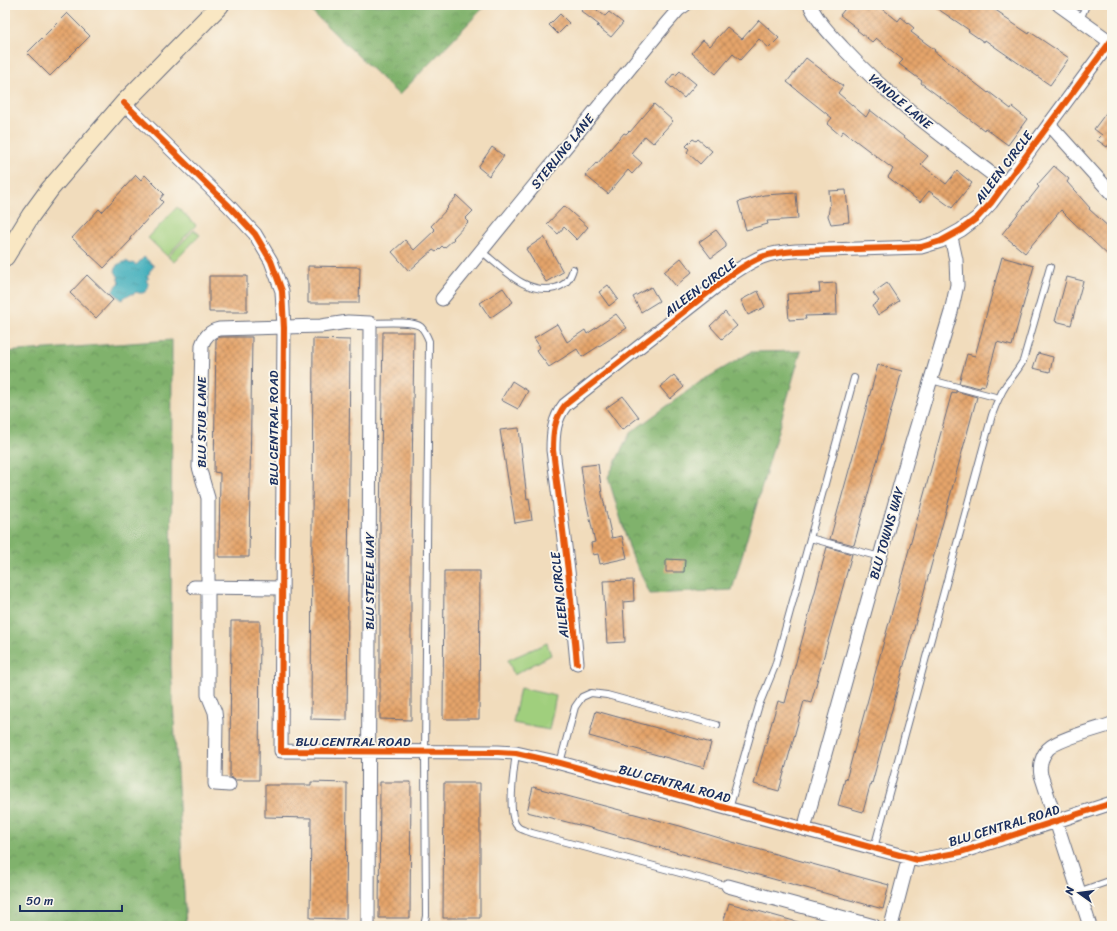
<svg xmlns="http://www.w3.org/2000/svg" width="1117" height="931" font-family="Sriracha,sans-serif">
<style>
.grass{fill:url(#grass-tufts);stroke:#5e7f6e}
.forest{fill:url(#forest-crowns);stroke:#4e7065}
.pitch{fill:#a0cf7d;stroke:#5e7f6e}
.water{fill:url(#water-ripples);stroke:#2d6e8c}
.building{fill:url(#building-cross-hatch)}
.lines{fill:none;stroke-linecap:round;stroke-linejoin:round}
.service-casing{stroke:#666c7f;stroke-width:8}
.minor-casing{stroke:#666c7f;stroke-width:15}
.secondary-casing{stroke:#666c7f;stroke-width:20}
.service{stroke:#fff;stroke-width:6}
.minor{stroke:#fff;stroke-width:13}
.secondary{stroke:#f9e7c3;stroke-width:18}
.cycleway-casing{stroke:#fbf7ec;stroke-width:8}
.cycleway{stroke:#e8590c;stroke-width:6}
.labels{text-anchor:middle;stroke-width:3.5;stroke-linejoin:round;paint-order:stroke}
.street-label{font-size:13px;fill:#1b2f5e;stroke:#fbf7ec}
</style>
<defs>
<pattern id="grass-tufts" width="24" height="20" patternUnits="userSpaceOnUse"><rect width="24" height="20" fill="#a0cf7d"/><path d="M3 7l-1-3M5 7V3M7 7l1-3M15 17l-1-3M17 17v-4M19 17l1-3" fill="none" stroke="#89b26e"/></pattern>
<pattern id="forest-crowns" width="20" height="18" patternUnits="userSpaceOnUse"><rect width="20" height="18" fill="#80b26c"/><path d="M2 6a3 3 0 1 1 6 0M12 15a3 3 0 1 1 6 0" fill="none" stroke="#68915c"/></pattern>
<pattern id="water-ripples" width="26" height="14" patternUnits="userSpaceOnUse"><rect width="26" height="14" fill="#3faebb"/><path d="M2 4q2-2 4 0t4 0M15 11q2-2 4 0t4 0" fill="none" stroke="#348e9b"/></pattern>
<pattern id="building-cross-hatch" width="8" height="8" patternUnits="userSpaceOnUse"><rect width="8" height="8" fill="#e5a46a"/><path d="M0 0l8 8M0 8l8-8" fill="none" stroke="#b9865a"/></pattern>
</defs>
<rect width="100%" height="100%" fill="#fbf7ec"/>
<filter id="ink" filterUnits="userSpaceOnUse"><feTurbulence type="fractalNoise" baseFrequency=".025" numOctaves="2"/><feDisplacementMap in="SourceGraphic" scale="8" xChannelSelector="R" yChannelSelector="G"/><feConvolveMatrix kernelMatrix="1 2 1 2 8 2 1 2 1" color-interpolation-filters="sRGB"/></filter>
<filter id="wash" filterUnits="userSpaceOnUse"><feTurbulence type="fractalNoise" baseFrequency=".012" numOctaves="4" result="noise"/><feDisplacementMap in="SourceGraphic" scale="16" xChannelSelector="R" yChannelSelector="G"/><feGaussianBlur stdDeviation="0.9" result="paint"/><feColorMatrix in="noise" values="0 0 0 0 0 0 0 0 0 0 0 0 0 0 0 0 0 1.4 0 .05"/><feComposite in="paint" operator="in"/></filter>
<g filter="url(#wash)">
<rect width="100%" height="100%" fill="#f1dcbc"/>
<path class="grass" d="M194,230L200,235L174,262L168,257Z"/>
<path class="forest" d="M305,5H486L399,95Z
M172,340L171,667L186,926H5V352Z
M801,351L732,590L650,594L631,553L608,477L630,433L700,382L751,352Z"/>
<path class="pitch" d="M177,207L196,225L167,256L148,238Z
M547,643L551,655L514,675L508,660Z
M520,688L556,696L549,730L513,723Z"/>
<path class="water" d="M144,257L154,266L149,272L150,273L147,276L149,278L146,280C152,288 145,296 136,292L133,295L132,293L129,296L127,295L122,300L112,291L120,282L117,279L119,278L115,271L117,265L126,261L131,264L133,263L136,265Z"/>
<g id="blocks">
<path class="building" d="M586,5H590L605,16L609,12L623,23L611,37L597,26L599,25L581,11Z
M848,5H878L898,21L901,17L914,28L911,32L935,50L934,51L988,93L989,92L1011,109L1012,107L1027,119L1008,145L985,128L984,130L921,83L922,81L899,64L903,60L876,38L872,42L857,30L858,29L840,15Z
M932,5H988L1003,15L1002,16L1029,34L1030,32L1069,58L1050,85L985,40L984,42L968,31L969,30Z
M67,13L90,36L50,76L27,53Z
M560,14L569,23L558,34L549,25Z
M759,20L779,38L769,48L759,39L740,60L733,54L716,74L692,53L703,40L710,46L727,27L742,39Z
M806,58L843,86L838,93L866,117L870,110L928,156L921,164L946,184L957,171L972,183L952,208L929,191L920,202L888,177L893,169L843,131L840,135L827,124L832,118L787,82Z
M680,71L696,84L684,98L666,83L674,73L676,75Z
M654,104L673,121L653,143L645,136L631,153L642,163L632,174L628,170L608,194L585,175L596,163L597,164L624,133L626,134L629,131L630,132Z
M1112,105V142H1111L1107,147L1097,140L1102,135L1094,129Z
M693,139L696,141L698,139L712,151L700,164L687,152L689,149L686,146Z
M492,147L504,156L489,176L478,167Z
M1054,166L1069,179L1067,182L1090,208L1089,209L1112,230V259L1071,220L1061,210L1025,253L1002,234L1039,187L1037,185Z
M136,175L141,180L145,175L164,194L160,199L163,202L130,238L131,240L104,268L72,238L99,209L102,212Z
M846,190L849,222L831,224L828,216L830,203L829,191Z
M796,193L798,219L767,221L768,224L746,230L738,202L764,195Z
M457,196L473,211L465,219L468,222L453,238L454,239L444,248L442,246L436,252L433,250L409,271L392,252L405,240L414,250L435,230L431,226L448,208L447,207Z
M564,206L588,227L577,240L564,227L558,234L547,224Z
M716,230L726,243V247L711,258L699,242Z
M544,237L563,272L546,282L526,249Z
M1002,257L1034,266L1012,346L997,342L985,386L981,385L980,388L959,383L967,354L975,356Z
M681,258L692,272L676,286L664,272Z
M308,266L360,267L359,303H308Z
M87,275L113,300L96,318L70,293Z
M209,276H247V312H209Z
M1067,277L1083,281L1071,325L1055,321Z
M836,283L837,315L805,316L806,319L789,320L787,294L820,292L819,284Z
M887,283L899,301L878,315L872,306L879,301L873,293Z
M608,285L618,299L609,306L599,292Z
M651,287L659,301L641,312L633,297Z
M503,288L513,302L490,318L480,303Z
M758,291L765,307L748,315L741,300Z
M725,312L737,326L722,339L710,326Z
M616,314L627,328L582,357L577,349L549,367L536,350L540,347L534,338L557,324L567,342L585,330L587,334Z
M383,332H414L411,552V720L380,719V524Z
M220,337H252L249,557H219L220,473L214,472L216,339Z
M313,339L350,340L347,720L311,719Z
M1038,353L1053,357L1050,372L1033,368Z
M878,365L902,371L854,545L830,539Z
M674,375L684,387L670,399L660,387Z
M512,381L528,391L518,409L501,400Z
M956,391L977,397L872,783L871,782L863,812L838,805L845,779L846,780L952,392L956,393Z
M623,396L639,417L622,430L606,408Z
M519,428L527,499L529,498L532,520L515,523L500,430Z
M598,464L602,494L612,538L622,536L627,558L600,564L598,554L593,555L591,543L595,542L585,496L581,466Z
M827,547L852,554L811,703L804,701L779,791L754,784L778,701L785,703Z
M666,559L685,560L684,572H666Z
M444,571H480L479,719H443Z
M633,580L634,601L623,602L625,642L607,643L603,581Z
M231,621H260L259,780H235L230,777Z
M596,711L711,743L704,768L589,736Z
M311,782L347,783L346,919L310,918L311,818L265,817V785H311Z
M380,782H411L410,918H379Z
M444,783H480V918H443Z
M533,787L680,826L739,844L889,885L883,909L707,861L587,827L527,812Z
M729,903L801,923L800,926H722Z"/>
</g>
</g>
<g filter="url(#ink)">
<use href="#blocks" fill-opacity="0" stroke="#666c7f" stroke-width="1"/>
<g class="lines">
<g class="service-casing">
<path id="service" d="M1080,20L1086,5
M481,251C503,268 525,295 555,288C566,285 570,279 573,269
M370,323C381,323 413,320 421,327C425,331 427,336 429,341L425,752L426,916L424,926
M931,380L999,398
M810,538L880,557
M516,753C514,769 506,817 518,827C521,830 528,831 532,833L728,886
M560,763L575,707L582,697L591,693L607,695L717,725
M729,809L759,705L775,666L854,378
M874,848L992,415C996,404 1000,394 1006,385C1012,377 1018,370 1023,361L1050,267
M1078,892L1112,880"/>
</g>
<g class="minor-casing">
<path id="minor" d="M810,5C818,22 831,35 843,48C891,100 949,141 1005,184
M1059,5L1112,43
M124,103L229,206L255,234L271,261L282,291L284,328L281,751L498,752L516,753L560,763L918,860L961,852L1112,803
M1049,124L1112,194
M442,299L665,25L678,10L685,5
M194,587L282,588
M577,663L569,579L553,450C553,433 554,419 565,405L732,274C757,257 766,253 796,251L921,247L941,241L961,230L977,218L991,203L1110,42
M229,785L215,784L216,721L215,712L208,695V498L199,467L202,345C205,336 210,331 219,329L321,326L348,322L370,323L368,926
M804,829L908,456L951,312L957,285L956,260L951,237
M728,886L874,926
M891,926L909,857
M1090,926L1041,775C1039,766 1042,756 1048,749C1058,739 1097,729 1112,724"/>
</g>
<g class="secondary-casing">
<path id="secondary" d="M5,257L31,215L50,189L124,103L220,5"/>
</g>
<use href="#service" class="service"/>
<use href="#minor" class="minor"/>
<use href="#secondary" class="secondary"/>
<g class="cycleway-casing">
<path id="cycleway" d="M124,103L229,206L255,234L271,261L282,291L284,328L281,751L498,752L516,753L560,763L918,860L961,852L1112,803
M577,663L569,579L553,450C553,433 554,419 565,405L732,274C757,257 766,253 796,251L921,247L941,241L961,230L977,218L991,203L1110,42"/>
</g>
<use href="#cycleway" class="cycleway"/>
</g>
</g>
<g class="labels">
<g class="street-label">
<text transform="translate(901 101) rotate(40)" y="5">YANDLE LANE</text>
<text transform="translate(562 151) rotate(-51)" y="5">STERLING LANE</text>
<text transform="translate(1003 167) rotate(-53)" y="5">AILEEN CIRCLE</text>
<text transform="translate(700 287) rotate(-37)" y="5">AILEEN CIRCLE</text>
<text transform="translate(201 422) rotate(-90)" y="5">BLU STUB LANE</text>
<text transform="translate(273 428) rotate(-90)" y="5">BLU CENTRAL ROAD</text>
<text transform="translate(886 533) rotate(-74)" y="5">BLU TOWNS WAY</text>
<text transform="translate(369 581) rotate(-90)" y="5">BLU STEELE WAY</text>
<text transform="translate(559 595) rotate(-96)" y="5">AILEEN CIRCLE</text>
<text x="353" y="746">BLU CENTRAL ROAD</text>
<text transform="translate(675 783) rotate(15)" y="5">BLU CENTRAL ROAD</text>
<text transform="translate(1004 825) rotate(-17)" y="5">BLU CENTRAL ROAD</text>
</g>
</g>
<rect width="1117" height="931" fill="none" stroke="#fbf7ec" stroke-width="20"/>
<g transform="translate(1079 893) rotate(284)" stroke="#fbf7ec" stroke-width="3" paint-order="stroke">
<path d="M0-3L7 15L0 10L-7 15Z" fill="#1b2f5e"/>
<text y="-6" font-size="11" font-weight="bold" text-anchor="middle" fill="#1b2f5e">N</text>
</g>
<path d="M20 905v6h102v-6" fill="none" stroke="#1b2f5e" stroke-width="2"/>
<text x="26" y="905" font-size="12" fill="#1b2f5e" stroke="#fbf7ec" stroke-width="3" paint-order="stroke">50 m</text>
</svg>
